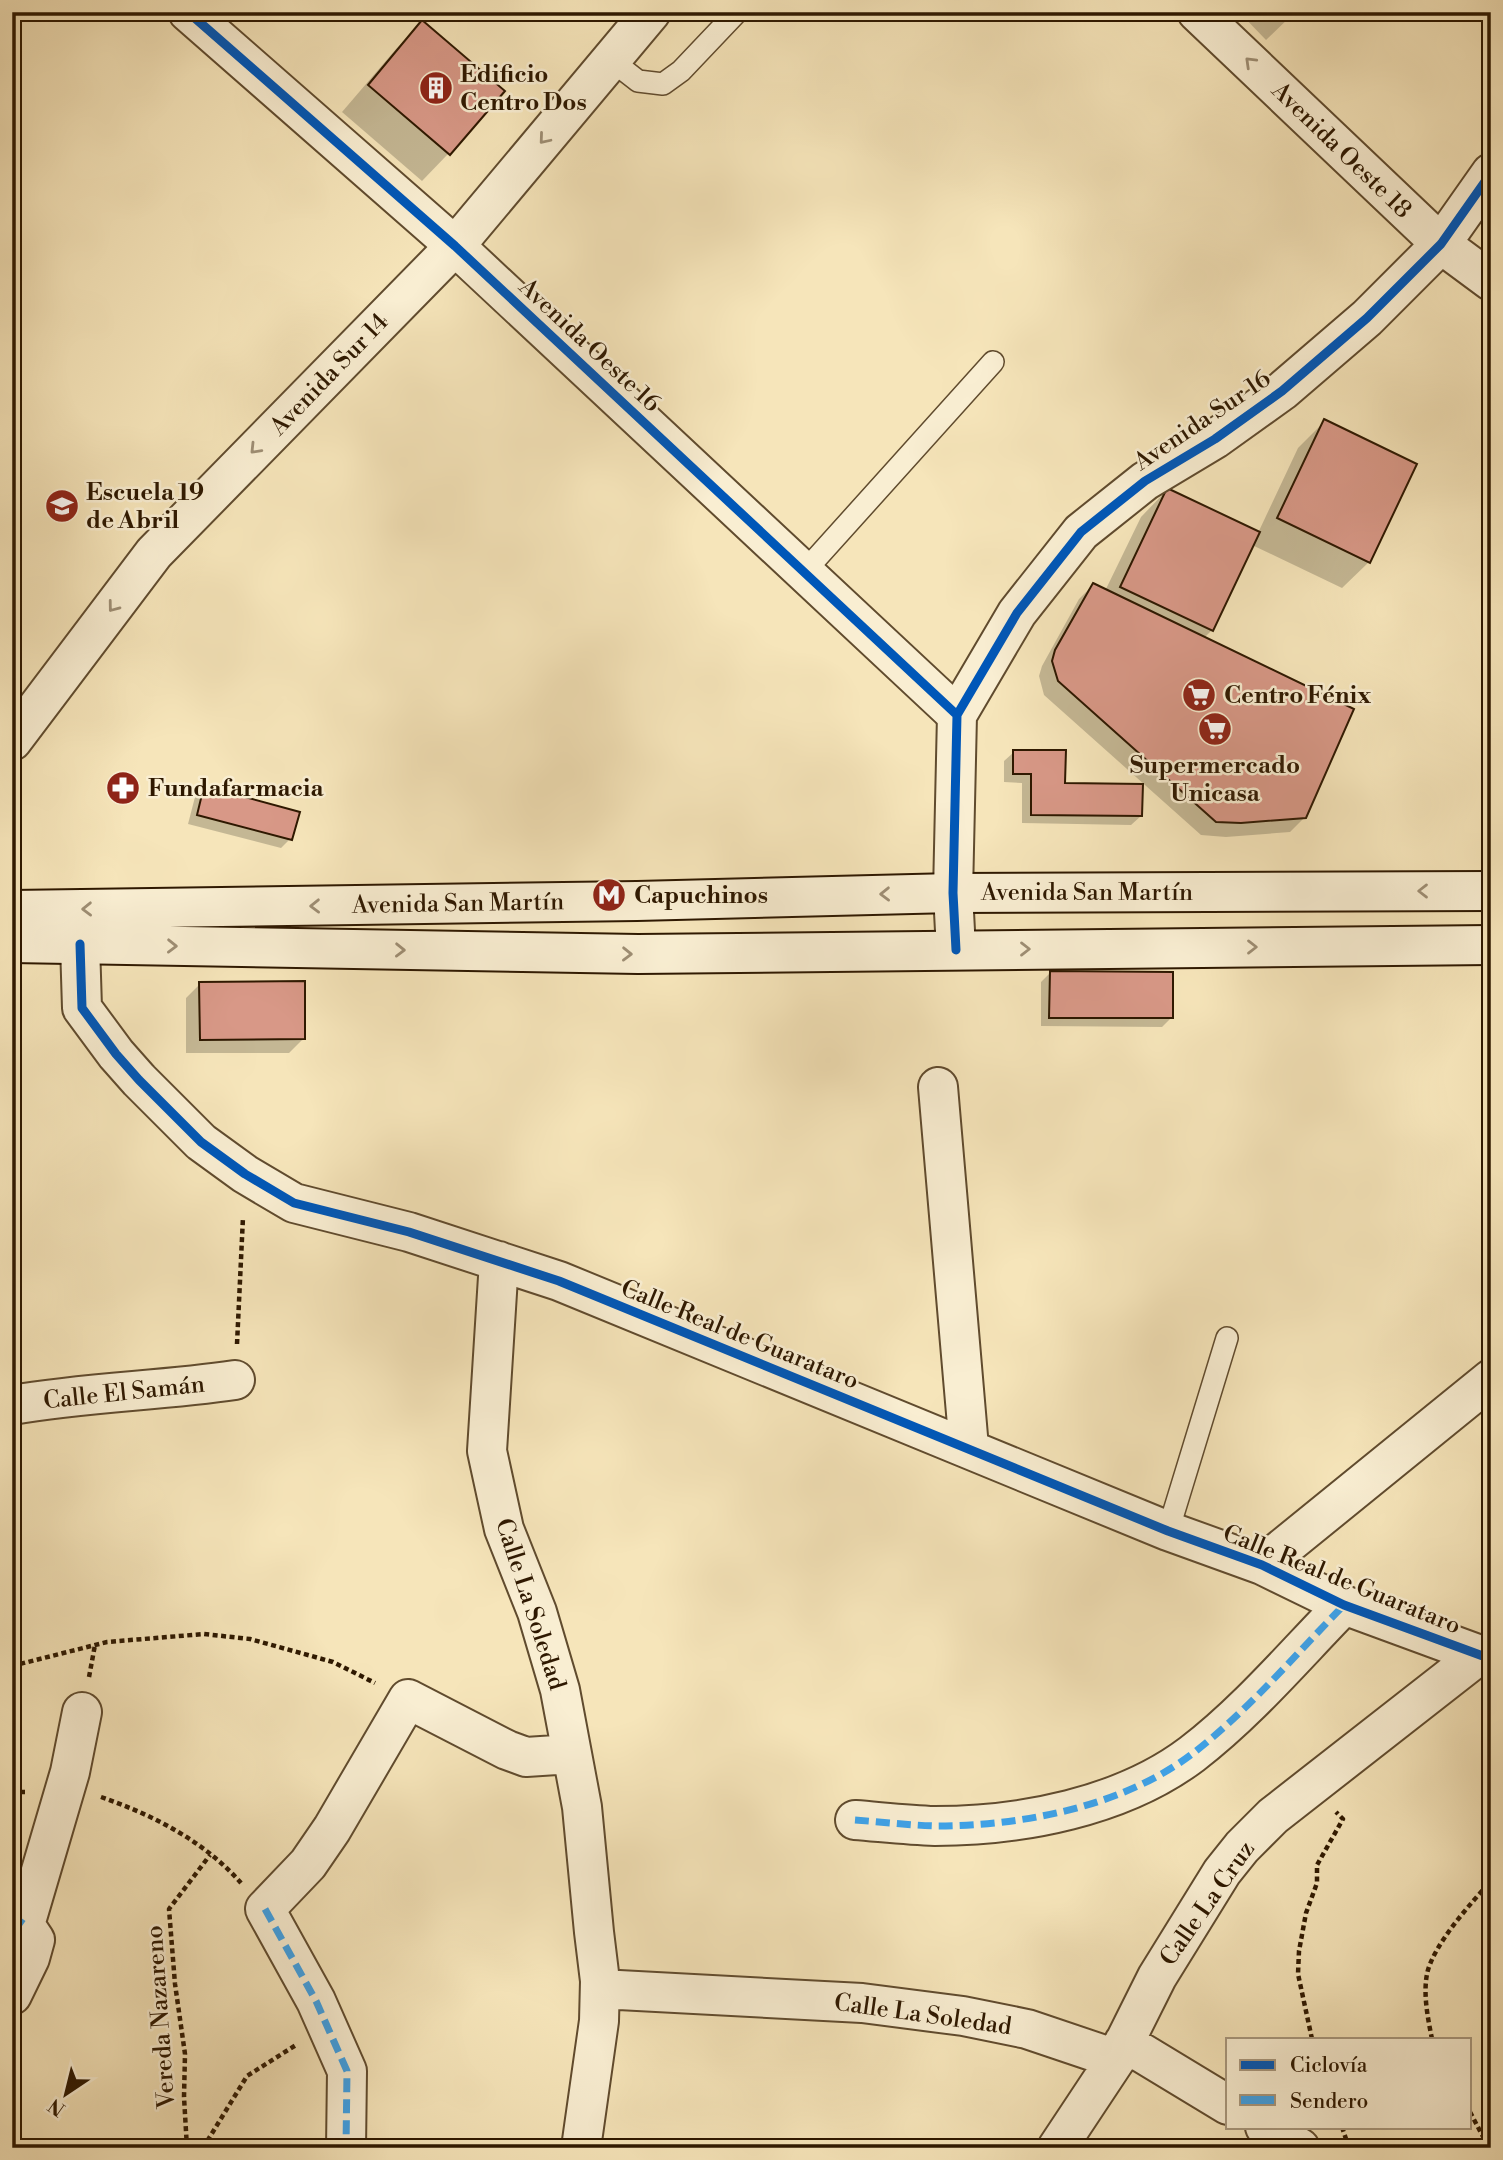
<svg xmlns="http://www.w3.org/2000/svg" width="1503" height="2160" font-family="'Libre Bodoni',serif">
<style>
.shadow{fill:#0003}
.building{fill:#d89887;stroke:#2e1800;stroke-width:2}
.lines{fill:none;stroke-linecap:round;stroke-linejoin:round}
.service-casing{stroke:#604b2e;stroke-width:24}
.minor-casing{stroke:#604b2e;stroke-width:42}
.tertiary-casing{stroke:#604b2e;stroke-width:42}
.secondary-casing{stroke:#2e1800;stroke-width:42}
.path{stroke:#2e1800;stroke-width:4.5;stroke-dasharray:5 3.5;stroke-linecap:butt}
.service{stroke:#f9eed2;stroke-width:21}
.minor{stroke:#f9eed2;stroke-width:38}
.tertiary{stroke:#f9eed2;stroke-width:38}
.secondary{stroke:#f9eed2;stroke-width:38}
.quiet{stroke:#3ea2e9;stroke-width:7;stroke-dasharray:14 7;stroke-linecap:butt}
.cycleway-casing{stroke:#f9eed2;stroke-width:13}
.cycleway{stroke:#0057b8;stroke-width:9}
.oneway{stroke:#9e8e74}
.labels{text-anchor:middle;stroke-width:5;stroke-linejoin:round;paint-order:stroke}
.poi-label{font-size:24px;font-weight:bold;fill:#2e1800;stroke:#f9eed2;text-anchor:start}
.street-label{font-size:24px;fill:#2e1800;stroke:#f9eed2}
</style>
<rect width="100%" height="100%" fill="#f6e5ba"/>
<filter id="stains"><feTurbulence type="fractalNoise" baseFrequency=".00286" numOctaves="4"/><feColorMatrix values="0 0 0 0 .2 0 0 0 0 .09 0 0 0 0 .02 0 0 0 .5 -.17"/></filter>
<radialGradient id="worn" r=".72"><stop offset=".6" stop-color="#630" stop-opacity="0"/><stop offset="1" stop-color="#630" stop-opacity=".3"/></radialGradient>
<path class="shadow" d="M1239,12H1295L1266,40Z
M423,22L502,91L448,154L422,181L342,112L396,49Z
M1491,239V252L1484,247Z
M1324,422L1369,562L1342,588L1252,545L1212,630L1204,638L1305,817L1290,832L1226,837L1201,835L1044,695L1039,676L1042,666L1079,599L1093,585L1105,591L1141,517L1167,490L1258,533L1298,448Z
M1014,752L1064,785L1141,816L1131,825L1022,823V783L1004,782V761Z
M205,788L290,839L281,848L188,824L195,797Z
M1050,973L1172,1017L1162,1027L1041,1026V982Z
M200,984L304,1038L289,1053H186V998Z"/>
<path class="building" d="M422,20L505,91L450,155L368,85Z
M1324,419L1417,464L1370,563L1277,518Z
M1167,488L1260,532L1213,631L1120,587Z
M1093,583L1354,709L1306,818L1241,823L1216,822L1058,681L1052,661L1055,650Z
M1013,750H1066L1065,783L1143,784L1142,816L1031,815V774H1013Z
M204,786L300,812L292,840L197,815Z
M1050,971L1173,972V1018H1049Z
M305,981V1039L200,1040L199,982Z"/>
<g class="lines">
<g class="service-casing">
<path id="service" d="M611,60L638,81L663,84L681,71L737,12
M804,572L993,362
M1168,1531L1227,1338"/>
</g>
<g class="minor-casing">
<path id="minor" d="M188,12L455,246L957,715
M1491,173L1441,244L1491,281
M80,944L82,1008L116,1054L139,1080L201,1142L245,1174L294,1203L409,1232L559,1281L1168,1531L1262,1565L1344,1605L1491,1659
M938,1087L969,1448
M499,1261L487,1451L504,1529L537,1612L560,1690L582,1807L594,1932L600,1981L599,2021L581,2148
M12,1405C86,1392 161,1391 235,1380
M1262,1565L1491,1379
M855,1820C881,1822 908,1825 935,1826C1021,1826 1122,1807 1192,1754C1248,1711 1295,1655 1344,1605
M12,1916L25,1925L35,1940L30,1958L12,1995
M25,1925L70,1772L82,1712
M600,1989L862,2003L963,2016L1027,2029L1116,2059
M1124,2042L1228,2105
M1265,2127L1300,2148
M346,2148L347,2071L316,2001L265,1909L308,1864L332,1829L408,1699L507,1750L526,1757L572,1754
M1057,2148L1116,2059L1157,1977L1222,1872L1242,1847L1273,1816L1479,1655"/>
</g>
<g class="tertiary-casing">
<path id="tertiary" d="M12,741L154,553L455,246L651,12
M956,950L953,893L957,715L1017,613L1081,532L1145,481L1215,439L1282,391L1367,318L1441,244L1197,12"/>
</g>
<g class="secondary-casing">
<path id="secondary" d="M12,910L637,901L953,893L1491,891
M12,943L638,954L1491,945"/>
</g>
<path class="path" d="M237,1344L243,1217
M12,1666L107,1642L204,1634L250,1639L333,1662L375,1683
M89,1677L95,1645
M12,1792H25
M101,1797C153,1815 204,1841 241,1883
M1312,2039L1298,1974L1299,1951L1306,1913L1317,1883V1865L1343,1819L1336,1812
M1432,2039C1428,2019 1423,1995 1427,1974C1433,1945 1471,1903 1491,1881
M1470,2112L1489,2148
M1342,2127L1349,2148
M187,2148L184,2097L185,2054L175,1984L169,1909L210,1855
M203,2148L247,2076L296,2045"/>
<use href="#service" class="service"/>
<use href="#minor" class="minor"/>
<use href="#tertiary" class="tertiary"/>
<use href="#secondary" class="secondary"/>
<path class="quiet" d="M855,1820C881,1822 908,1825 935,1826C1021,1826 1122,1807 1192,1754C1248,1711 1295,1655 1344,1605
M265,1909L316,2001L347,2071L346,2148
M12,1916L25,1925"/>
<g class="cycleway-casing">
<path id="cycleway" d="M188,12L455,246L957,715
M80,944L82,1008L116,1054L139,1080L201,1142L245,1174L294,1203L409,1232L559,1281L1168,1531L1262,1565L1344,1605L1491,1659
M956,950L953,893L957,715L1017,613L1081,532L1145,481L1215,439L1282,391L1367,318L1441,244L1491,173"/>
</g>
<use href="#cycleway" class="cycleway"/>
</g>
<defs><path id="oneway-chevron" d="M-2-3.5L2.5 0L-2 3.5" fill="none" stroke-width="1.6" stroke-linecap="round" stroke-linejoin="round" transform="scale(1.75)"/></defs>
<g class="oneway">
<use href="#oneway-chevron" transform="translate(1250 62) rotate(-136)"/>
<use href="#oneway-chevron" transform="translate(544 139) rotate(130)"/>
<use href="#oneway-chevron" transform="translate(255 449) rotate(134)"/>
<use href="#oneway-chevron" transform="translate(113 607) rotate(127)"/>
<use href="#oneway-chevron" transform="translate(1423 891) rotate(180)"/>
<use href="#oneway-chevron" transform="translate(885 894) rotate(179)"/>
<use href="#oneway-chevron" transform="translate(315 906) rotate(179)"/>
<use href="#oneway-chevron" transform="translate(87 909) rotate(179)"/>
<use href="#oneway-chevron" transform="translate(172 946) rotate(1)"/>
<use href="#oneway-chevron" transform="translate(1252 947)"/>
<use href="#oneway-chevron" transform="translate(1025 949)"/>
<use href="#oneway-chevron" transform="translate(400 950) rotate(1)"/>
<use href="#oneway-chevron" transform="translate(627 954) rotate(1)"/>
</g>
<defs>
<g id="building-disc" transform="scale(1.75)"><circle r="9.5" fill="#8f2418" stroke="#f9eed2"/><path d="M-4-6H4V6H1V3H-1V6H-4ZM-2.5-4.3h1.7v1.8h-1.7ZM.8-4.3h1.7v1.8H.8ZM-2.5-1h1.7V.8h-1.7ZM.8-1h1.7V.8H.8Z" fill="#fff"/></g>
<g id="school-disc" transform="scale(1.75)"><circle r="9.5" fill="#8f2418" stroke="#f9eed2"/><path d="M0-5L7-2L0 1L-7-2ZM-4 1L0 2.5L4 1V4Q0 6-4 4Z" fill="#fff"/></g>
<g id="supermarket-disc" transform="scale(1.75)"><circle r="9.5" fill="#8f2418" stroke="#f9eed2"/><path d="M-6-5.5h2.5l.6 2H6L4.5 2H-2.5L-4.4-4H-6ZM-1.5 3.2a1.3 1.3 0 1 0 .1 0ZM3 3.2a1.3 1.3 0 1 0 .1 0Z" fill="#fff"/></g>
<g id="pharmacy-disc" transform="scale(1.75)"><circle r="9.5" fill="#8f2418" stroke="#f9eed2"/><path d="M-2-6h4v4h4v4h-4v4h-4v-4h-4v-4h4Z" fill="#fff"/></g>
<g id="metro-disc" transform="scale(1.75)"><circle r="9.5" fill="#8f2418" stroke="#f9eed2"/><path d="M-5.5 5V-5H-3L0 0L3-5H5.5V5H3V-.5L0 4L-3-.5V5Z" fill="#fff"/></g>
</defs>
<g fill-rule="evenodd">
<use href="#building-disc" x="436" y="88"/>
<use href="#school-disc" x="62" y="506"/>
<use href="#supermarket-disc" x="1199" y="695"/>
<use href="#supermarket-disc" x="1215" y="729"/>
<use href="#pharmacy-disc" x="123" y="788"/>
<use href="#metro-disc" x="609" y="895"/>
</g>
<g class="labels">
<g class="poi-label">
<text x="460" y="82">Edificio<tspan x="460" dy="28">Centro Dos</tspan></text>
<text x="86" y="500">Escuela 19<tspan x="86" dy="28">de Abril</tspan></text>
<text x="1224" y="703">Centro Fénix</text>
<text x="1215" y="773" text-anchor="middle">Supermercado<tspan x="1215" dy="28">Unicasa</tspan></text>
<text x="148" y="796">Fundafarmacia</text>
<text x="634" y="903">Capuchinos</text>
</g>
<g class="street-label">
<text transform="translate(1342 150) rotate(44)" y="8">Avenida Oeste 18</text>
<text transform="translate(590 345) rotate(43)" y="8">Avenida Oeste 16</text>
<text transform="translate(329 374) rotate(-46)" y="8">Avenida Sur 14</text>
<text transform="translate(1202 420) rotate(-34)" y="8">Avenida Sur 16</text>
<text x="1087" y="900">Avenida San Martín</text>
<text transform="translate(458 903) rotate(-1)" y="8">Avenida San Martín</text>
<text transform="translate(740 1334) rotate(22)" y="8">Calle Real de Guarataro</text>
<text transform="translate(124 1392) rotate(-6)" y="8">Calle El Samán</text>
<text transform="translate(1342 1579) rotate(22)" y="8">Calle Real de Guarataro</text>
<text transform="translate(531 1604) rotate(72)" y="8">Calle La Soledad</text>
<text transform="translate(1207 1903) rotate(-55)" y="8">Calle La Cruz</text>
<text transform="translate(923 2014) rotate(8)" y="8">Calle La Soledad</text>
<text transform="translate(160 2017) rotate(-94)" y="8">Vereda Nazareno</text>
</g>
</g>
<rect width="1503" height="2160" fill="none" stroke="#f6e5ba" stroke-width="42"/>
<rect x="14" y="14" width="1475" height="2132" fill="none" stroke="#2e1800" stroke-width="3.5"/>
<rect x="21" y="21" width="1461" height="2118" fill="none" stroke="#2e1800" stroke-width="2"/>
<rect x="1226" y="2038" width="245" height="91" fill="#f9eed2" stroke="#a8987e" stroke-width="2"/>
<rect x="1240" y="2060" width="35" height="10" fill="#0057b8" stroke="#a8987e" stroke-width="2"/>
<text x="1290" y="2072" font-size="21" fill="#2e1800">Ciclovía</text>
<rect x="1240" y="2095" width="35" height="10" fill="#3ea2e9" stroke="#a8987e" stroke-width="2"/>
<text x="1290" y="2108" font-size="21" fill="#2e1800">Sendero</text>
<g transform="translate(66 2094) rotate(215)" stroke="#f9eed2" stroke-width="5" paint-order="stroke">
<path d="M0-5L12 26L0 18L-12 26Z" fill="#2e1800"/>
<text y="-10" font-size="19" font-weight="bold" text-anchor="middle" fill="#2e1800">N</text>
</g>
<rect width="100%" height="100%" filter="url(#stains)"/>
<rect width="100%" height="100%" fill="url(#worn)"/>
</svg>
